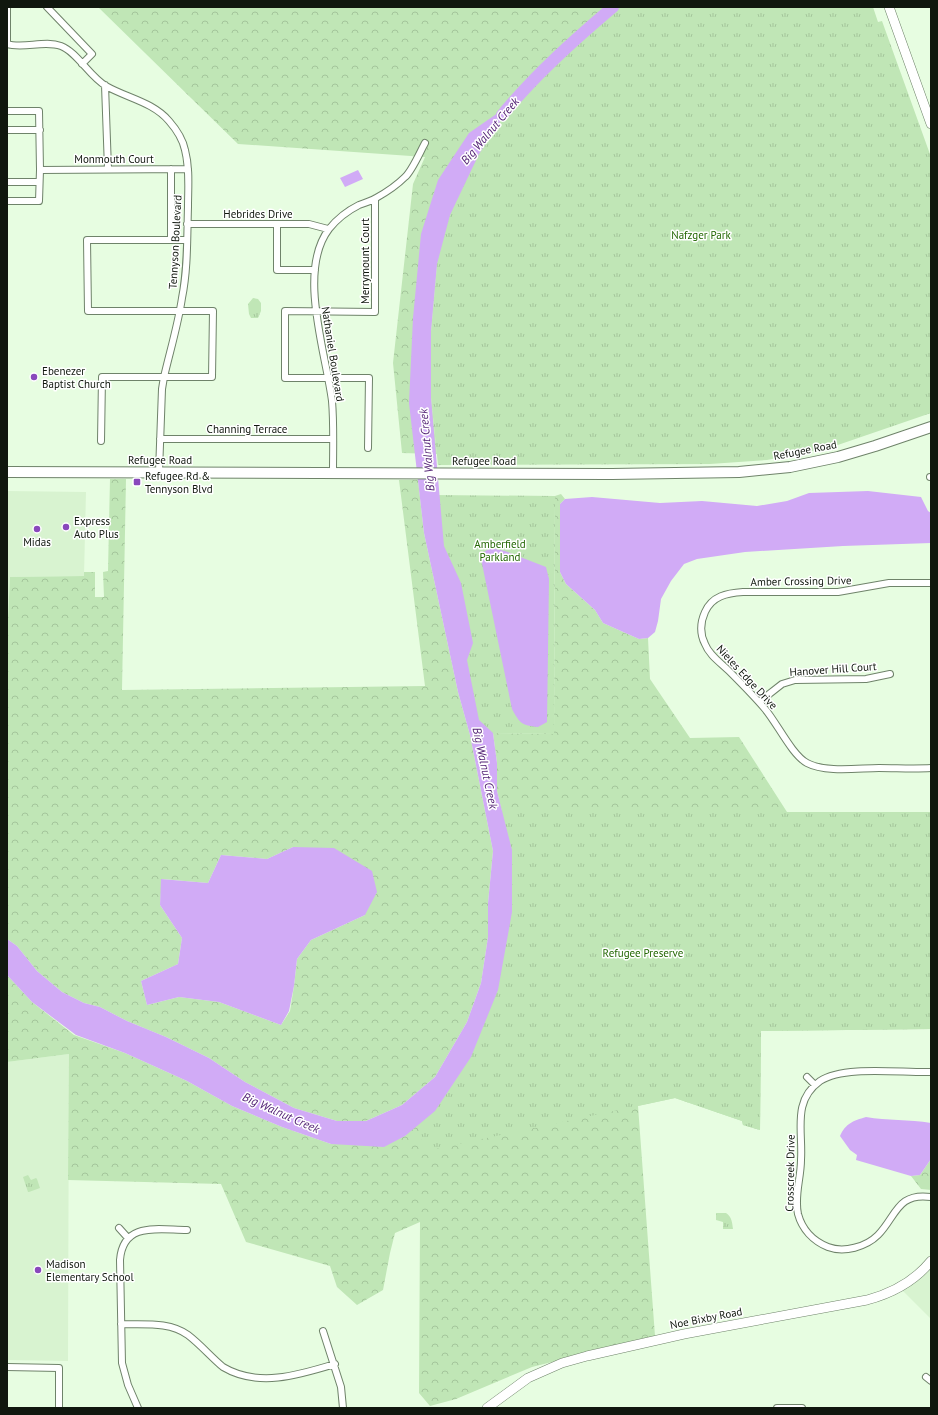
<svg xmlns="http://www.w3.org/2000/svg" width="938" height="1415" font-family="'PT Sans',sans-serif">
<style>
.built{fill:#d8f3d0}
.forest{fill:url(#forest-crowns);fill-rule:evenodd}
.park{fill:url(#park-tufts)}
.water{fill:#d1abf6}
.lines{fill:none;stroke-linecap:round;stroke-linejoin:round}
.river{stroke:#d1abf6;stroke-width:12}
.street-casing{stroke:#6f836a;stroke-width:8}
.secondary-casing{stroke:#6f836a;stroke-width:10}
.primary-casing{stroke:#6f836a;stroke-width:12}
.street{stroke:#fff;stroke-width:6}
.secondary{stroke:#fff;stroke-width:9}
.primary{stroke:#fff;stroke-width:10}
.poi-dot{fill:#8948bc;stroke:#fff;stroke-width:1.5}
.labels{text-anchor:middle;stroke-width:3;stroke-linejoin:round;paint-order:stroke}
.street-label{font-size:11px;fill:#10170e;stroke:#fff}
.park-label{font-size:11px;fill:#226703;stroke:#fff}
.poi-label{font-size:11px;fill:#10170e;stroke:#fff;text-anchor:start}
.water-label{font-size:12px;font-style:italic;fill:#4f1d72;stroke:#fff}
</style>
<defs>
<pattern id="forest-crowns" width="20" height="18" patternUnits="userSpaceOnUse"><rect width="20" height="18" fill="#c0e6b6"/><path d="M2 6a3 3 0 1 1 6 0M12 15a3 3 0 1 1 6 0" fill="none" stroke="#a4c59b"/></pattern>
<pattern id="park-tufts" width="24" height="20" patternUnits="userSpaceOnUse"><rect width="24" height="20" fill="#c0e6b6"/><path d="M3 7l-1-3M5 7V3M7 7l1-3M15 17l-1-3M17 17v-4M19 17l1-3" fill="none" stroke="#a4c59b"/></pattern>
</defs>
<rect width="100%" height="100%" fill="#e7fde1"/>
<path class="built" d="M7,491L86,492L84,576L10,577L7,638Z
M69,1054L68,1361L7,1360V1062Z
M931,1266V1319L903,1291Z"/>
<path class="forest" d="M98,7H613L568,46L437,264L431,331V398L437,454L402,453L393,363L413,184L425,157L238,144Z
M110,479H126L122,690L425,686L399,480H418L424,533L458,692L470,735L493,851L488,903V937L481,983L467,1022L435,1077L402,1105L366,1121H337L294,1108L245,1082L209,1058L166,1037L127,1021L100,1007L84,1003L62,992L37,971L17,946L7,939V638L10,577L84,576V572H95V597H104L103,572L108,571ZM293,847L365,915L311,940L297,959L294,986L290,1011L281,1025L219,1002L179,997L147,1005L141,981L178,964L182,938L160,905L162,879L208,883L221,855L267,859Z
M561,494L565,499L560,504V572L566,584L595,610L603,623L639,639L648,638L650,679L690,738L739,737L787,812H931V1029L761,1031L760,1130L743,1125L742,1121L675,1098L638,1106L655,1336L532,1367L456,1399L430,1406L419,1393L420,1222L395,1233L390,1253L383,1290L357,1305L337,1287L330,1266L246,1242L221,1184L68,1180L69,1054L7,1062V975L32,1002L74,1035L125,1053L187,1081L232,1106L282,1127L331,1144L405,1136L498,990L500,812H502L497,791V763L493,733L554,734L555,496Z
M931,1159V1190L921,1189L911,1176L920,1175Z"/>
<path class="park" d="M613,7H873L878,22L882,21L931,157V413L832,447L767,460L710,464L438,465L431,398V331L437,264L450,215L479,154L512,103L568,46Z
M253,298L258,299L261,303V311L258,318H251L249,314L248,304Z
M433,495L555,496L554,734L479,733Z
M500,812H931V1029L761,1031L760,1130L743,1125L742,1121L675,1098L421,1152L422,1100L491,1001Z
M28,1175L31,1180L36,1178L37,1179L40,1188L29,1192H28L23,1177Z
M716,1213H726C732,1217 732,1222 733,1229H723V1222L716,1220Z"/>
<path class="water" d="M512,103L479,154L450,215L437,264L431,331V398L444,546L461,583L473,643L467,660L479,720L493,733L497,763V791L512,850V912L498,990L471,1057L435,1111L405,1136L384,1147L331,1144L282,1127L232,1106L187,1081L125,1053L76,1035L32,1002L7,975V939L17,946L37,971L62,992L84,1003L100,1007L127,1021L166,1037L209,1058L245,1082L294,1108L337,1121H366L402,1105L435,1077L467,1022L481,983L488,937V903L493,851L470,735L458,692L424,533L409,403L413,318L421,234L438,180L469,133Z
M358,170L363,179L345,187L340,178Z
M868,491L921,497L928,511L931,513V543L843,546L745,552L697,559L684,564L671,581L661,599L658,621L655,632L648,638L639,639L603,623L595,610L566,584L560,572V504L565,499L592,497L660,503L702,501L757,506L787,501L809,493Z
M491,548L505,551L546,567L549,579L547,722L538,727C522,725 520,724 512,709L480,554Z
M293,847L334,848L372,871L377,892L365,915L311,940L297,959L294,986L289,1011L281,1025L219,1002L179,997L147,1005L141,981L178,964L182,938L160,905L161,879L208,883L221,855L267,859Z
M866,1117C887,1121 909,1119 931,1123V1159L920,1175L911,1176L856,1160L857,1155L850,1150L840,1136C846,1123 853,1121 866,1117Z"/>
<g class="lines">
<path class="river" d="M502,115C535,75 573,41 613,7"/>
<g class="street-casing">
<path id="street" d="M7,7V44C23,49 45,40 61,46C77,52 90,77 106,86C127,98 153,102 169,121C176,129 183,140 185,150C190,169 188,188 188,207C187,237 188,268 182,298C178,325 170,351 164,377L162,389L159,472
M47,7L92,54L82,64
M105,85L108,169
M7,111H39L40,170L39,201H7
M7,130H40
M171,169V240
M40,170L188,169
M7,182H39
M187,224H309L328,229
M277,224V270H315
M160,439H333
M101,441L102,377H212L213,311H88L87,240H187
M368,448L369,378H285V311L375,312V199
M333,473C333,449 334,424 332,401C326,353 297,271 329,229C337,219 347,211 359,205C365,203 371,201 376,198C385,193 397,185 405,177C412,171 420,152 425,143
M930,477H931
M931,583H889L838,592H743C727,593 712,596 705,612C700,623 700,634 705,644C709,655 721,663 729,671C741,683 753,695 765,709C777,723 792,755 807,763C826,773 859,768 879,768C897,768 914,769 931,768
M759,702L782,684L795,680L866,679L890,674
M931,1072C901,1073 844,1065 820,1081C792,1101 803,1131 801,1160C801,1178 794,1196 798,1214C802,1229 813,1241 828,1247C844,1253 866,1247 878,1235C896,1217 897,1192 931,1197
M807,1077L815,1085
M119,1228L128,1238
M121,1324C143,1325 169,1321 188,1335C201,1345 211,1357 223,1367C258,1388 299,1375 335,1364
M323,1331L341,1387L343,1408
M7,1367L59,1368V1408
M926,1377L931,1381
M138,1408L128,1385L122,1363L120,1260C123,1221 159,1230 187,1230
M777,1408H802"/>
</g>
<g class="secondary-casing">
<path id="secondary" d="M889,7L931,124
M487,1408L528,1378L562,1363L587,1356L684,1334L867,1300C893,1293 914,1282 931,1261"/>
</g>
<g class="primary-casing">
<path id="primary" d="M7,472L612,474L739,472L790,467L838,457L875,446L931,427"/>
</g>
<use href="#street" class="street"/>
<use href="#secondary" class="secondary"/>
<use href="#primary" class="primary"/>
</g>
<g class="poi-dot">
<circle cx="34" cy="377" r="4"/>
<rect x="133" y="478" width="8" height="8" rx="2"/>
<circle cx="66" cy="527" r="4"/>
<circle cx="37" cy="529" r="4"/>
<circle cx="38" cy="1270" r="4"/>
</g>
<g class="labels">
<g class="street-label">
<text x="114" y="163">Monmouth Court</text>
<text x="258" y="218">Hebrides Drive</text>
<text transform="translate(175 242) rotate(-87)" y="4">Tennyson Boulevard</text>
<text transform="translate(365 261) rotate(-90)" y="4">Merrymount Court</text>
<text transform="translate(333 354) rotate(81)" y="4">Nathaniel Boulevard</text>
<text x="247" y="433">Channing Terrace</text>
<text transform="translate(805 450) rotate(-11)" y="4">Refugee Road</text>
<text x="160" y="464">Refugee Road</text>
<text x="484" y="465">Refugee Road</text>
<text transform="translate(801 581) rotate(-1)" y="4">Amber Crossing Drive</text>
<text transform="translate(833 669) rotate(-4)" y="4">Hanover Hill Court</text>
<text transform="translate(747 677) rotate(47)" y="4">Nieles Edge Drive</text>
<text transform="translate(790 1173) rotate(-89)" y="4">Crosscreek Drive</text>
<text transform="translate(706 1318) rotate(-11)" y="4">Noe Bixby Road</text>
</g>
<g class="park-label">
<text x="701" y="239">Nafzger Park</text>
<text x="500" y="548">Amberfield<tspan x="500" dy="13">Parkland</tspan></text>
<text x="643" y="957">Refugee Preserve</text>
</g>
<g class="poi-label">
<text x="42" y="375">Ebenezer<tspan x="42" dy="13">Baptist Church</tspan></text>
<text x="145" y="480">Refugee Rd &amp;<tspan x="145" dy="13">Tennyson Blvd</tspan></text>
<text x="74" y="525">Express<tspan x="74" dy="13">Auto Plus</tspan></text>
<text x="37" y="546" text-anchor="middle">Midas</text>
<text x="46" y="1268">Madison<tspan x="46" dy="13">Elementary School</tspan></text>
</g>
<g class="water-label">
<text transform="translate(490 131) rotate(-50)" y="4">Big Walnut Creek</text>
<text transform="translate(427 450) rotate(-95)" y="4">Big Walnut Creek</text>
<text transform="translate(485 768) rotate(78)" y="4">Big Walnut Creek</text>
<text transform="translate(281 1113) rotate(24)" y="4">Big Walnut Creek</text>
</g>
</g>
<rect width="938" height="1415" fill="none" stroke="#10170e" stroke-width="16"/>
</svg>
